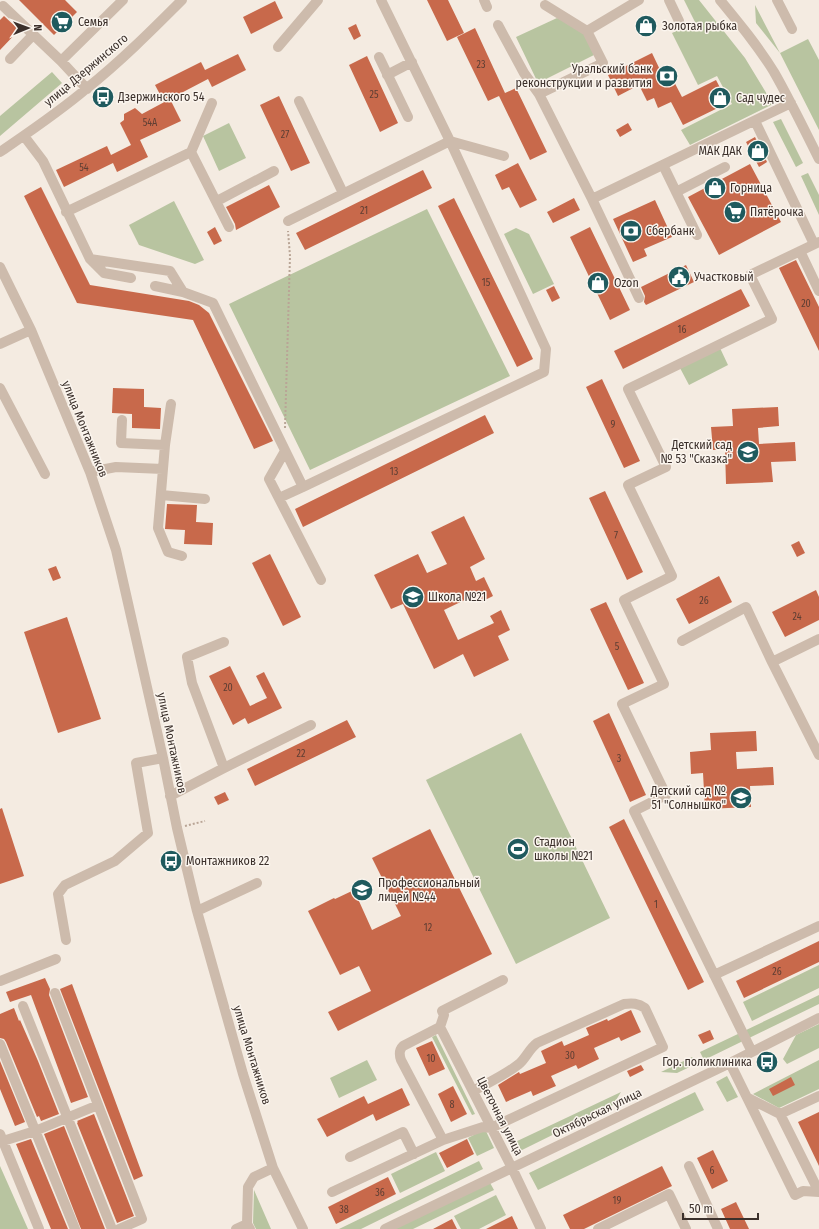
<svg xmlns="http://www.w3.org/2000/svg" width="819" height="1229" font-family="'Fira Sans Condensed',sans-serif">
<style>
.green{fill:#b8c4a0}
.building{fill:#c8694b}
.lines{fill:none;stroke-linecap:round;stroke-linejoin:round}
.path{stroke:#b9a596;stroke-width:2;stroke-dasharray:2 2;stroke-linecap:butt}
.minor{stroke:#cdbbac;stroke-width:10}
.labels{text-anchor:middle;stroke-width:3;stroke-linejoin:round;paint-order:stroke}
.number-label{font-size:10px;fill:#5e3e33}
.poi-label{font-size:12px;fill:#3b302b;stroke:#fbf5ee;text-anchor:start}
.street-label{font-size:12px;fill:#3b302b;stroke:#fbf5ee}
</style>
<rect width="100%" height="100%" fill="#f4ebe1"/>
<path class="green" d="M684,0H699L745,58L773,104L690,145L681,130L732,104L717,76L698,85L672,33L695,22Z
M755,5L780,53L808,39L819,60V130L780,53L756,23Z
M557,18L582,29L594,55L538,83L516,37Z
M52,72L62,83L0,136V116Z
M781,119L803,163L796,167L773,122Z
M229,123L246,158L219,171L203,136Z
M808,173L819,195V215L801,176Z
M174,201L204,260L195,264L139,245L129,225Z
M427,209L510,376L310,470L229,304Z
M516,228L529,234L554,284L533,294L504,234Z
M720,348L728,365L689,385L680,368Z
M521,733L610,918L516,964L426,780Z
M819,965V988L752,1021L743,1002Z
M819,995V1004L747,1039L744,1031Z
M819,1024V1048L787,1064L783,1059L796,1035Z
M740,1033L743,1041L704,1060L700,1052Z
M436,1035L475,1114L472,1115L432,1037Z
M692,1057L696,1064L677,1073L661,1072Z
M367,1060L377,1080L339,1098L330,1078Z
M819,1060V1089L779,1108L753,1094Z
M727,1076L738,1097L727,1102L716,1082Z
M621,1092L613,1105L518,1152L513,1143Z
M695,1092L704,1110L538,1190L529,1173Z
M485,1129L494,1148L477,1156L468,1138Z
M436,1152L445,1171L400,1193L391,1174Z
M479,1161L483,1169L361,1229H339Z
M0,1166L28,1229H0Z
M489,1181L494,1190L413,1229H391Z
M254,1190L271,1229H256L253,1223Z
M496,1195L506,1215L479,1229H461L454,1216Z"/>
<path class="building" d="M19,0H65L77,12L54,35Z
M427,0H448L464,33L447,41Z
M275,1L283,18L251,34L243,17Z
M4,16L19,30L0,50V20Z
M648,16L656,31L645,37L637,21Z
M356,24L361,36L354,40L348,28Z
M475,28L505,93L516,88L547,152L530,160L499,96L488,101L457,37Z
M652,53L662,74L668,70L682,97L716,80L728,103L683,125L671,102L658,108L654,98L647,101L639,85L618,96L608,75Z
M238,54L246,70L212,87L208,79L164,102L155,85L201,62L205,70Z
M367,56L398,123L380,132L349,65Z
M279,96L310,163L291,171L260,105Z
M170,99L181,121L140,140L148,157L117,172L113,163L64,187L56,170L107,146L111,155L131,145L120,123L124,120V114L135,108L142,114Z
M628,123L632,130L620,137L616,130Z
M755,137L767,162L759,167L746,142Z
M518,163L537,200L520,208L509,187L502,190L495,175Z
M750,164L781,222L719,255L688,197Z
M423,170L432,188L305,250L296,233Z
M269,185L280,207L236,230L235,224L226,207Z
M41,187L90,285L189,301L199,305L209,313L273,441L254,449L193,320L77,303L24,196Z
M454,198L533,359L517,367L438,206Z
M574,198L580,210L553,223L547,212Z
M655,200L672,237L644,249L647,256L633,262L613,219Z
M215,227L222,241L214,245L207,232Z
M590,227L630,310L610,320L570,237Z
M796,260L819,307V351L779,268Z
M686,265L694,282L646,305L644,302L645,296L641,287Z
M554,286L560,298L552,302L546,290Z
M741,289L750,306L623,369L614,351Z
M602,379L640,461L624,468L586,387Z
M113,388L144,389V407L161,408L160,429L132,428V414L112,413Z
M778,407L779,426L758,428L759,444L795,442L796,461L771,462L773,482L726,484L725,449L713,450L711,427L733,426L732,409Z
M485,415L494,433L303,527L295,509Z
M605,491L643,572L627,580L589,498Z
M167,504L197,505L196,522L213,523L212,545L184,544L185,530L165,529Z
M464,516L485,559L470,567L476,581L484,577L493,596L481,602L477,594L444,610L458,640L494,623L490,616L501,610L510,630L498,636L509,660L474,677L463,654L434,669L403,604L391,609L374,575L418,554L427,573L447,564L431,532Z
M799,541L805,553L797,557L791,545Z
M270,554L301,617L283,626L252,563Z
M56,566L61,578L53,581L48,569Z
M719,576L732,602L689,624L676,599Z
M816,590L819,597V620L785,637L772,612Z
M606,602L644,683L628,690L590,609Z
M67,617L101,719L58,733L24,632Z
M230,666L250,706L267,698L256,676L264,672L282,708L248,724L245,718L233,725L209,676Z
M609,713L646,795L630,802L593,721Z
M347,720L356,737L255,786L247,769Z
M756,731L757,751L736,752L737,769L773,767L774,785L750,786L751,807L705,809L703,773L691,774L690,752L711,750L710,733Z
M225,792L229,800L218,805L214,797Z
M2,808L24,876L0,884V809Z
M624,819L704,982L688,990L609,827Z
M430,829L492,954L338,1031L328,1012L371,991L359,966L340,975L308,911L334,898L335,899L354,890L372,930L401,916L372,858Z
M819,941V962L744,998L736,981Z
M45,978L50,989L49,995L88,1097L71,1103L31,995L10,1002L6,992Z
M72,984L143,1176L134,1180L60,989Z
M14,1008L19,1021L20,1020L38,1061L59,1114L41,1121L39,1116L37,1117L6,1042L4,1039L0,1038V1014Z
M631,1010L641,1032L621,1041L619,1037L594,1048L599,1059L578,1069L576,1065L551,1076L556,1086L533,1096L531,1091L506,1102L498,1085L519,1072L520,1074L546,1063L541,1051L562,1041L564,1046L589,1035L586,1028L607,1019L608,1021Z
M710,1030L714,1039L703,1044L698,1035Z
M432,1041L445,1069L429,1076L416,1048Z
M0,1061L25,1122L15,1126L0,1089Z
M641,1065L644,1070L630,1077L627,1071Z
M791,1077L795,1085L773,1096L769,1089Z
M453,1086L467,1114L451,1122L438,1094Z
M402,1088L410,1105L376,1121L373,1114L327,1137L317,1119L364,1096L368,1104Z
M819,1112V1166L798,1122Z
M94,1114L134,1216L117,1223L77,1123L78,1122L77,1121Z
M64,1126L105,1229H81L44,1134Z
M31,1139L68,1229H51L16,1144Z
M467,1139L474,1154L447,1168L439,1153Z
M713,1150L728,1181L712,1189L697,1158Z
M662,1166L672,1186L584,1229H570L563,1215Z
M388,1177L396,1194L336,1224L328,1207Z
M736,1202L749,1229H730L721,1209Z
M512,1216L518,1229H486Z
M452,1219L457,1229H433Z"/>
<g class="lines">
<path class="path" d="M285,428L290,256L288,231
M185,826L205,821"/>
<path class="minor" d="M484,0L487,7
M669,0L679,21
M720,0C739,23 758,46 774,72C790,100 804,129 819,159
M777,0L792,29
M545,5L587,31
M3,6L61,61L87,89
M498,25L524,73L539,94
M278,47L318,0
M379,57L408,117
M10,59L33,35
M61,61L123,0
M387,75L412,62
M299,101L343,193
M755,121L814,244
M24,136L43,161L90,259L104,273L131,278
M0,152C29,132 59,112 86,89C120,62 151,31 182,0
M191,152L229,227
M663,165L697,235
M676,192L725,167
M592,199L791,103
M217,201L274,171
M66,212L191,152L212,103
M288,221L450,141L504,156
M800,251L819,291
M90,259L170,271L183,292L213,303L303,487L544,372L546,349L450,141L381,0
M0,267L31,330L90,472L116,550L163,758L177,828L197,911L243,1074L273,1168L303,1229
M155,286L183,292
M639,298L592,199L539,94L603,63L587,31L639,0
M0,344L31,330
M0,388L45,474
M171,404L165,445L158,528L168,552L182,556
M122,420L121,443L165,445
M285,451L269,479L321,580
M90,472L116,467L163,469
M161,495L205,499
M279,498L303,487
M819,639L772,662L819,755
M682,641L746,607L772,662
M224,642L187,657L192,683L224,768
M170,796L224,768L311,725
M197,911L257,883
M66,940L58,894L65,885L115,861L148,833L136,763L163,758
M714,975L819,926
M503,980L442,1011L444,1015L440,1027L512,1168L541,1229
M0,981L56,959
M55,993L142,1219L119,1229
M23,1006L112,1229
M440,1027L403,1046C399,1050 399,1054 401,1060L443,1140L483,1127L491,1128L663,1047L645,1008C638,1003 632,1003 624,1004L537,1043C529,1049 526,1058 519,1064C505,1075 488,1083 473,1091
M0,1044L75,1229
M752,1052L634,811L666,795L622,704L664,684L624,600L672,576L628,485L666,467L628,389L772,319L750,275L819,242
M730,1063L795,1195L803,1191L819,1192
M819,1096L780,1114L819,1192
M748,1098L780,1114
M0,1134L39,1229
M3,1141L35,1131L98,1105
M350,1157L403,1132L414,1154
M689,1166L718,1229
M332,1192L443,1140
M236,1229L247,1224
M250,1229L247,1224L248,1187L254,1177L273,1168
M385,1229L730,1063L819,1018
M598,1229L669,1194L686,1229"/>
</g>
<defs>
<g id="supermarket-disc" transform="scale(1.15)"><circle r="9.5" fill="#1f5a5e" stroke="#fbf5ee"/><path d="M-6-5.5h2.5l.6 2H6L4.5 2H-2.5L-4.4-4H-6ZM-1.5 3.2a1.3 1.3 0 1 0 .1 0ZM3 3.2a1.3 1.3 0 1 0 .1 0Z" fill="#fff"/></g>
<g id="shop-disc" transform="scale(1.15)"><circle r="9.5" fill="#1f5a5e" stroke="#fbf5ee"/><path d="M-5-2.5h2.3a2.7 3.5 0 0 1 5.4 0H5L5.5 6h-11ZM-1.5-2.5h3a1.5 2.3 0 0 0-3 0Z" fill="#fff"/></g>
<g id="bank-disc" transform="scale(1.15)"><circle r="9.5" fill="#1f5a5e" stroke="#fbf5ee"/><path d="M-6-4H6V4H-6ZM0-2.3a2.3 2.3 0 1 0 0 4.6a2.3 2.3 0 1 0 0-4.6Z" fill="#fff"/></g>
<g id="bus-disc" transform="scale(1.15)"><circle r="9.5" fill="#1f5a5e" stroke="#fbf5ee"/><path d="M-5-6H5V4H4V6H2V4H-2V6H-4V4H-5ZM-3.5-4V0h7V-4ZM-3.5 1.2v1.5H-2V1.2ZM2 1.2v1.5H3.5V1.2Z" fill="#fff"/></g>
<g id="civic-disc" transform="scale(1.15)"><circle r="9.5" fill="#1f5a5e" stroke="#fbf5ee"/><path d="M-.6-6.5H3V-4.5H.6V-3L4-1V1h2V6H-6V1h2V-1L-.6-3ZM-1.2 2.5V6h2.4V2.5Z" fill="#fff"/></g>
<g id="school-disc" transform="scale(1.15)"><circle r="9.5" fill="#1f5a5e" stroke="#fbf5ee"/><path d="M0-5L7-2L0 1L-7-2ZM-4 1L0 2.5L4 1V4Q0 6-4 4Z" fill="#fff"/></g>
<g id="stadium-disc" transform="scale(1.15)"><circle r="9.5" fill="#1f5a5e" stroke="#fbf5ee"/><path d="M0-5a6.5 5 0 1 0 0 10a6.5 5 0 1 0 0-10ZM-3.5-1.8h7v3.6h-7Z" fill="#fff"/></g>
<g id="university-disc" transform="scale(1.15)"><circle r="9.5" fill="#1f5a5e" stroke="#fbf5ee"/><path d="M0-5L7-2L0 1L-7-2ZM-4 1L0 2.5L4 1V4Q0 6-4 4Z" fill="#fff"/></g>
</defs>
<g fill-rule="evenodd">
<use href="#supermarket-disc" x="62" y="22"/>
<use href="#shop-disc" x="646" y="26"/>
<use href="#bank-disc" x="667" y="76"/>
<use href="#bus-disc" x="103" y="97"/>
<use href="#shop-disc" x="720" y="98"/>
<use href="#shop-disc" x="758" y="151"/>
<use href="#shop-disc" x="715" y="188"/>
<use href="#supermarket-disc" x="735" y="212"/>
<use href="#bank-disc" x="631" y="231"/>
<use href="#civic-disc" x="679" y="277"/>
<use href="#shop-disc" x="598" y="283"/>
<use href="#school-disc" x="748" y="452"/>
<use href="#school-disc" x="413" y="597"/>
<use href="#school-disc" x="741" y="798"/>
<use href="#stadium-disc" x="518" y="849"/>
<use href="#bus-disc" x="171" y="861"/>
<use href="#university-disc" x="362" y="890"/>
<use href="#bus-disc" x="767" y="1062"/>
</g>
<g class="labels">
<g class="number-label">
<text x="481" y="68">23</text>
<text x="374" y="98">25</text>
<text x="150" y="126">54А</text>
<text x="285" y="138">27</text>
<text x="84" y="171">54</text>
<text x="364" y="214">21</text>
<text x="486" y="286">15</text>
<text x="806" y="307">20</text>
<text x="682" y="333">16</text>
<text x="613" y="428">9</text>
<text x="394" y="475">13</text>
<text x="616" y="539">7</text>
<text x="704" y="604">26</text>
<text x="797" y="620">24</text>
<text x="617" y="650">5</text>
<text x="228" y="691">20</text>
<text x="301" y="757">22</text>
<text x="619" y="762">3</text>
<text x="656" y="908">1</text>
<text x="428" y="931">12</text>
<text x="777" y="975">26</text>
<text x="570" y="1059">30</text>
<text x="431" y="1062">10</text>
<text x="452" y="1108">8</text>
<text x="712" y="1174">6</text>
<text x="380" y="1196">36</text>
<text x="617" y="1204">19</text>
<text x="344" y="1213">38</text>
</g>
<g class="poi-label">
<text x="78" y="26">Семья</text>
<text x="662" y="30">Золотая рыбка</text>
<text x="652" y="73" text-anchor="end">Уральский банк<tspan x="652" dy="14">реконструкции и развития</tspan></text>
<text x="118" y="101">Дзержинского 54</text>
<text x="736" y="102">Сад чудес</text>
<text x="742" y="155" text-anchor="end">МАК ДАК</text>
<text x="730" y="192">Горница</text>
<text x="750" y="216">Пятёрочка</text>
<text x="646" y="235">Сбербанк</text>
<text x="694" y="281">Участковый</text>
<text x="614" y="287">Ozon</text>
<text x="732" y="449" text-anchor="end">Детский сад<tspan x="732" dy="14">№ 53 "Сказка"</tspan></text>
<text x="428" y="601">Школа №21</text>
<text x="726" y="795" text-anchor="end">Детский сад №<tspan x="726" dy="14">51 "Солнышко"</tspan></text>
<text x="534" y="846">Стадион<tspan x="534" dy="14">школы №21</tspan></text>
<text x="186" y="865">Монтажников 22</text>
<text x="378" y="887">Профессиональный<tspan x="378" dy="14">лицей №44</tspan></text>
<text x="752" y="1066" text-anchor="end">Гор. поликлиника</text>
</g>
<g class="street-label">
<text transform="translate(86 70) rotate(-40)" y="4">улица Дзержинского</text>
<text transform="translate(85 429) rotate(68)" y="4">улица Монтажников</text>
<text transform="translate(172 743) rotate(78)" y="4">улица Монтажников</text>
<text transform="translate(252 1055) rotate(73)" y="4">улица Монтажников</text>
<text transform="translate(597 1113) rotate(-26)" y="4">Октябрьская улица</text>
<text transform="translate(500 1116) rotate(63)" y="4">Цветочная улица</text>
</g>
</g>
<g transform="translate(28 28) rotate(89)" stroke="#fbf5ee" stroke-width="3" paint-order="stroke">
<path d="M0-3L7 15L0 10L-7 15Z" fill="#3b302b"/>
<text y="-6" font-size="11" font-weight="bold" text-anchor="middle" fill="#3b302b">N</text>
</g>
<path d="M683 1213v6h75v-6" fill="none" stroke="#3b302b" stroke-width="2"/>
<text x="689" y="1213" font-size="12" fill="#3b302b" stroke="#fbf5ee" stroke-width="3" paint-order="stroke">50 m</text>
</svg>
